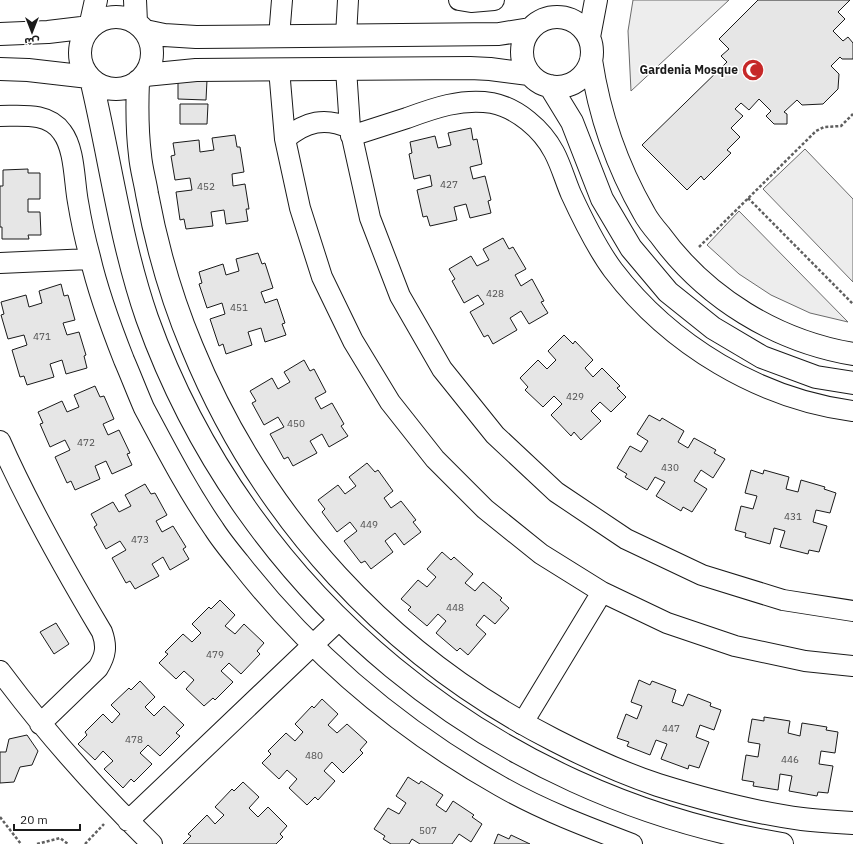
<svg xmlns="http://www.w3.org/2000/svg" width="853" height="844" font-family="'IBM Plex Sans','Noto Sans Arabic',sans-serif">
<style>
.green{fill:#ededed;stroke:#6a6a6a}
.building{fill:#e6e6e6;stroke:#1a1a1a}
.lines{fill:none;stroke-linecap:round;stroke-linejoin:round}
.street-casing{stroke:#1a1a1a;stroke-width:22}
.secondary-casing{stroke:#1a1a1a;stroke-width:24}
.path{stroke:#5f5f5f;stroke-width:2.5;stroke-dasharray:3 2;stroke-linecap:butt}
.street{stroke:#fff;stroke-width:20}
.secondary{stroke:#fff;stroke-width:22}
.labels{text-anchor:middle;stroke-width:3;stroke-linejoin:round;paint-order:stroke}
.number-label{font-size:10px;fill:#4d4d4d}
.poi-label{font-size:12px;font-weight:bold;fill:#1a1a1a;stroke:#fff;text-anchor:end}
</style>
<rect width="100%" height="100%" fill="#fff"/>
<path class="green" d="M633,0H729L631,91L628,31Z
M805,149L853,199V282L763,189Z
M739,211L848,322L810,313L771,295L739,274L707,245Z"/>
<path class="building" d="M758,0H850L838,12L845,19L833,31L843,41L848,37L853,43V59H842L840,57L831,66L839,74L838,89L823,104L802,105L797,100L784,112L787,114V124H774L766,116L771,111L759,99L749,110L741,103L735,109L743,116L731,128L740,137L727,150L731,153L704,180L701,176L687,190L642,145L727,62L721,56L729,49L719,39Z
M178,79L207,80L206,100L178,99Z
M180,104H208L207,124H180Z
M471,128L473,140L477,139L482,164L470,167L473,179L485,176L491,200L488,201L491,213L470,218L466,204L454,207L457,220L430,226L427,216L423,217L417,190L432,186L430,175L414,179L409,154L412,153L410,142L435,136L438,148L451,145L448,133Z
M235,135L237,147H240L244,172L232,174L233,186L245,184L249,209H246L248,221L226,224L224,210L211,212L213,226L186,229L184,219L180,220L176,192L192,190L190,178L175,180L171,156L175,155L173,143L199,140L200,152L214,150L212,138Z
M28,169V173H40V199H28V212H40L41,235H28L29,239H2V227H0V186H3V170Z
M503,238L509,249L513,247L526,269L515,275L521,286L532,279L544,301L541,302L548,313L529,324L521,311L510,318L517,330L493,344L488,335L484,337L470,312L484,304L478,295L464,303L452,281L455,279L449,269L471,256L477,266L489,260L483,249Z
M258,253L262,264L265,263L273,288L261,292L265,303L277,299L285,323L282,324L286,335L265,342L261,328L248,332L252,345L226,354L223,344L219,346L210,319L225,314L222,303L207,308L199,284L202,283L199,272L223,264L226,275L239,271L236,259Z
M61,284L64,296L68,295L75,320L63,323L67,335L79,332L86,355L84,356L87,368L66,374L62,360L50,364L54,377L27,385L24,376L20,377L12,350L27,345L24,335L8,339L1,315L4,314L1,302L26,295L29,307L42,303L39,291Z
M564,335L573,344L575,341L593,360L585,368L593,377L602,368L620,386L617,388L626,397L611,412L600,402L591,411L601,421L581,440L574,432L571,436L551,415L562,404L554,396L543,407L525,390L528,387L520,378L538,360L547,369L556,360L548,351Z
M304,360L310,371L314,369L326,392L315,398L321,409L332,403L344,424L341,426L348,436L329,447L322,434L310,441L317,453L293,466L288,457L284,459L270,434L284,427L278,417L264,425L252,403L256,401L250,391L272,378L278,389L290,382L284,372Z
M95,386L100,397L104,396L114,419L103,424L108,435L119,430L130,453L127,454L132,465L112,474L106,461L95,466L100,479L75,490L71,481L67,483L55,457L70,450L65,440L50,447L40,424L43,423L38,412L62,401L67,412L79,407L74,395Z
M649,415L660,421L662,418L684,431L678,442L688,448L694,438L716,450L714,453L725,459L713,478L701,470L694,481L707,489L692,512L683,507L681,511L656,496L665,482L655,477L647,490L625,477L627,474L617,468L630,446L641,452L648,441L637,434Z
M367,463L375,472L378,470L393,491L384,498L391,508L401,501L416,520L413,522L421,532L404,545L395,533L385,541L393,552L371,569L365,561L361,563L344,541L357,531L350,522L337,532L322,512L325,509L318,500L338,485L345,494L356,486L349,477Z
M751,470L763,474L764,470L789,477L786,489L798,492L801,480L825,487L824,489L836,493L830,513L816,510L813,522L827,526L819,552L809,550L808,554L780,547L785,531L774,528L770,544L745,537L746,533L735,530L741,506L753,509L757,496L745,493Z
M145,484L151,494L155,493L167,515L156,521L162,532L173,526L186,547L183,549L189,559L170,570L163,557L152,564L159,576L135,589L130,581L126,583L112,558L126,550L120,541L106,549L94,527L97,525L91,514L113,502L119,512L131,506L125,495Z
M442,552L451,560L454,557L473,574L465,583L475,591L483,582L502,598L500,600L509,608L495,624L484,615L476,625L486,634L468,655L460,648L457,651L436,633L446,621L438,614L427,626L408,610L411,607L401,599L418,580L427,587L436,577L427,569Z
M220,600L235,615L225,626L235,634L244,624L264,643L257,651L260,654L241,674L229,663L221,671L233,682L215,700L213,698L204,706L186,689L194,680L184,671L176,679L159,663L168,654L165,652L183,634L192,642L201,633L192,624L209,607L211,609Z
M56,623L69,644L54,654L40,632Z
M639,680L650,685L652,681L676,690L672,702L683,706L688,694L711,703L710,706L721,710L714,730L700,725L696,737L709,742L699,768L689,765L688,769L661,759L667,744L656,740L650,755L627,746L629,742L617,738L626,714L637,719L642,706L631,702Z
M140,681L155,697L145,707L154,716L164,706L184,725L176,733L180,736L160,756L148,745L140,753L152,764L134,782L131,779L123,788L104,769L113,761L103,751L95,760L78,744L87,735L85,732L103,714L112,723L120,714L111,705L129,688L131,690Z
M322,699L338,714L328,725L337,733L347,724L367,742L360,750L363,753L343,773L332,762L324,771L335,781L318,800L315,797L307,805L289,788L297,779L287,770L279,779L262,763L271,754L268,751L286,733L295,741L303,732L295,724L312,706L314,708Z
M764,717L790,721L788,733L800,736L802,723L827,727L826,730L838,732L835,753L821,751L819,764L833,766L828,793L818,792L817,796L789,791L792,776L780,774L778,790L753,786L754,782L742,780L746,755L758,757L760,744L748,742L752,719L764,721Z
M27,735L38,751L32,765L20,767L14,782L0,783V752H6L9,739Z
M408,777L419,784L421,781L443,795L436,805L446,812L453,801L474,815L472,817L482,824L471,842L459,834L452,844H420L412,839L409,844H391L383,839L385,836L374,829L388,808L399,814L406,803L396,796Z
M243,782L259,797L249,808L258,817L268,807L287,826L280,834L283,837L276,844H183L191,836L188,834L207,815L215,824L224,815L215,807L232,789L234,791Z
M498,834L509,839L511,835L530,844H494Z"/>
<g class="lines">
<g class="street-casing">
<path id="street" d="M459,0L471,2L494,0
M346,36L348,0
M279,37L282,0
M279,69L285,139L300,208L322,277L353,341L390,402L435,459L485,509L541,554L602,592L667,623L735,646L805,661L853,666
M346,69L350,128L370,218L400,296L442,369L495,435L556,492L626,539L702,575L783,600L853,611
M0,116C22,116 48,112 62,132C75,149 74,181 78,202C81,220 85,239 90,257C98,292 111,327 124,360C131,376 137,392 144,408C166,449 187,490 214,529C221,540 230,551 239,562C310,653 399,729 500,786C542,810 587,827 632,844
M351,136C370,130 388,124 407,118C434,108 462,98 492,103C517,108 542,129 554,152C561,165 565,180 571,194C583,220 596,247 613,270C670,345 760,399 853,411
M285,139C306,121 325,117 350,128
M0,263L90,259
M0,441C29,507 65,570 102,632C107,646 106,655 98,668L40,724
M0,671C46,733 97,790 152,844
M522,724L602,592
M128,821L339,620"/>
</g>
<g class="secondary-casing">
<path id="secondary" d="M135,0L136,22
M80 53a36 36 0 1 1 72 0a36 36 0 1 1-72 0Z
M522 52a35 35 0 1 1 70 0a35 35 0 1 1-70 0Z
M145,31L164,35L196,37L499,34L530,29
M0,34L48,32L90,27L96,0
M589,37L596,0
M591,60C599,113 617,166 644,213C648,221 654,228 660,235C706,298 776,341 853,354
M0,69L28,70L89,77
M145,75L196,70L470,68L490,69L529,74
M91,79C110,158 120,240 147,318C246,595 492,797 782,844
M138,81C137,106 137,131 140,155C141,168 145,181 147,194C157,248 171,297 192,347C262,518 389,656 554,740C587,757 622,773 658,785C703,799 755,813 802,819C819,821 836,822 853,823
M550,86L572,122L602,199L631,248L668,292L713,328L762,357L816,377L853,383"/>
</g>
<path class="path" d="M748,198L853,304
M699,247L816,131L824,127L841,126L853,114
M0,817L21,844
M37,844L60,838L68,844
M85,844L104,824"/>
<use href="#street" class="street"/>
<use href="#secondary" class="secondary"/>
</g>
<defs>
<g id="mosque-disc" transform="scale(1.15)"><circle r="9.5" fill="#c62828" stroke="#fff"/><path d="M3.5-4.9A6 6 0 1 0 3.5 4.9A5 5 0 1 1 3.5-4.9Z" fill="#fff"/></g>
</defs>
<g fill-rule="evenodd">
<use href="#mosque-disc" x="753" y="70"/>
</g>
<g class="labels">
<g class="number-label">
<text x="449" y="188">427</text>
<text x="206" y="190">452</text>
<text x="495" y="297">428</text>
<text x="239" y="311">451</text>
<text x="42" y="340">471</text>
<text x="575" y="400">429</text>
<text x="296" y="427">450</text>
<text x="86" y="446">472</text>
<text x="670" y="471">430</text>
<text x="793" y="520">431</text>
<text x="369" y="528">449</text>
<text x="140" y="543">473</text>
<text x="455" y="611">448</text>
<text x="215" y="658">479</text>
<text x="671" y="732">447</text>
<text x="134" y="743">478</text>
<text x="314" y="759">480</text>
<text x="790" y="763">446</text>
<text x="428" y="834">507</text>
</g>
<g class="poi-label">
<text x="738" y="74">Gardenia Mosque</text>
</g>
</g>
<g transform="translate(32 32) rotate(180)" stroke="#ffffff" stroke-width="3" paint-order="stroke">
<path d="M0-3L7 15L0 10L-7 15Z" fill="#1a1a1a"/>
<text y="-6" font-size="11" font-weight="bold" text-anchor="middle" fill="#1a1a1a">ش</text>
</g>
<path d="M14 824v6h66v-6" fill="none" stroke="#1a1a1a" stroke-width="2"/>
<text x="20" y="824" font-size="12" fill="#1a1a1a" stroke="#ffffff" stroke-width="3" paint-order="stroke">20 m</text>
</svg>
